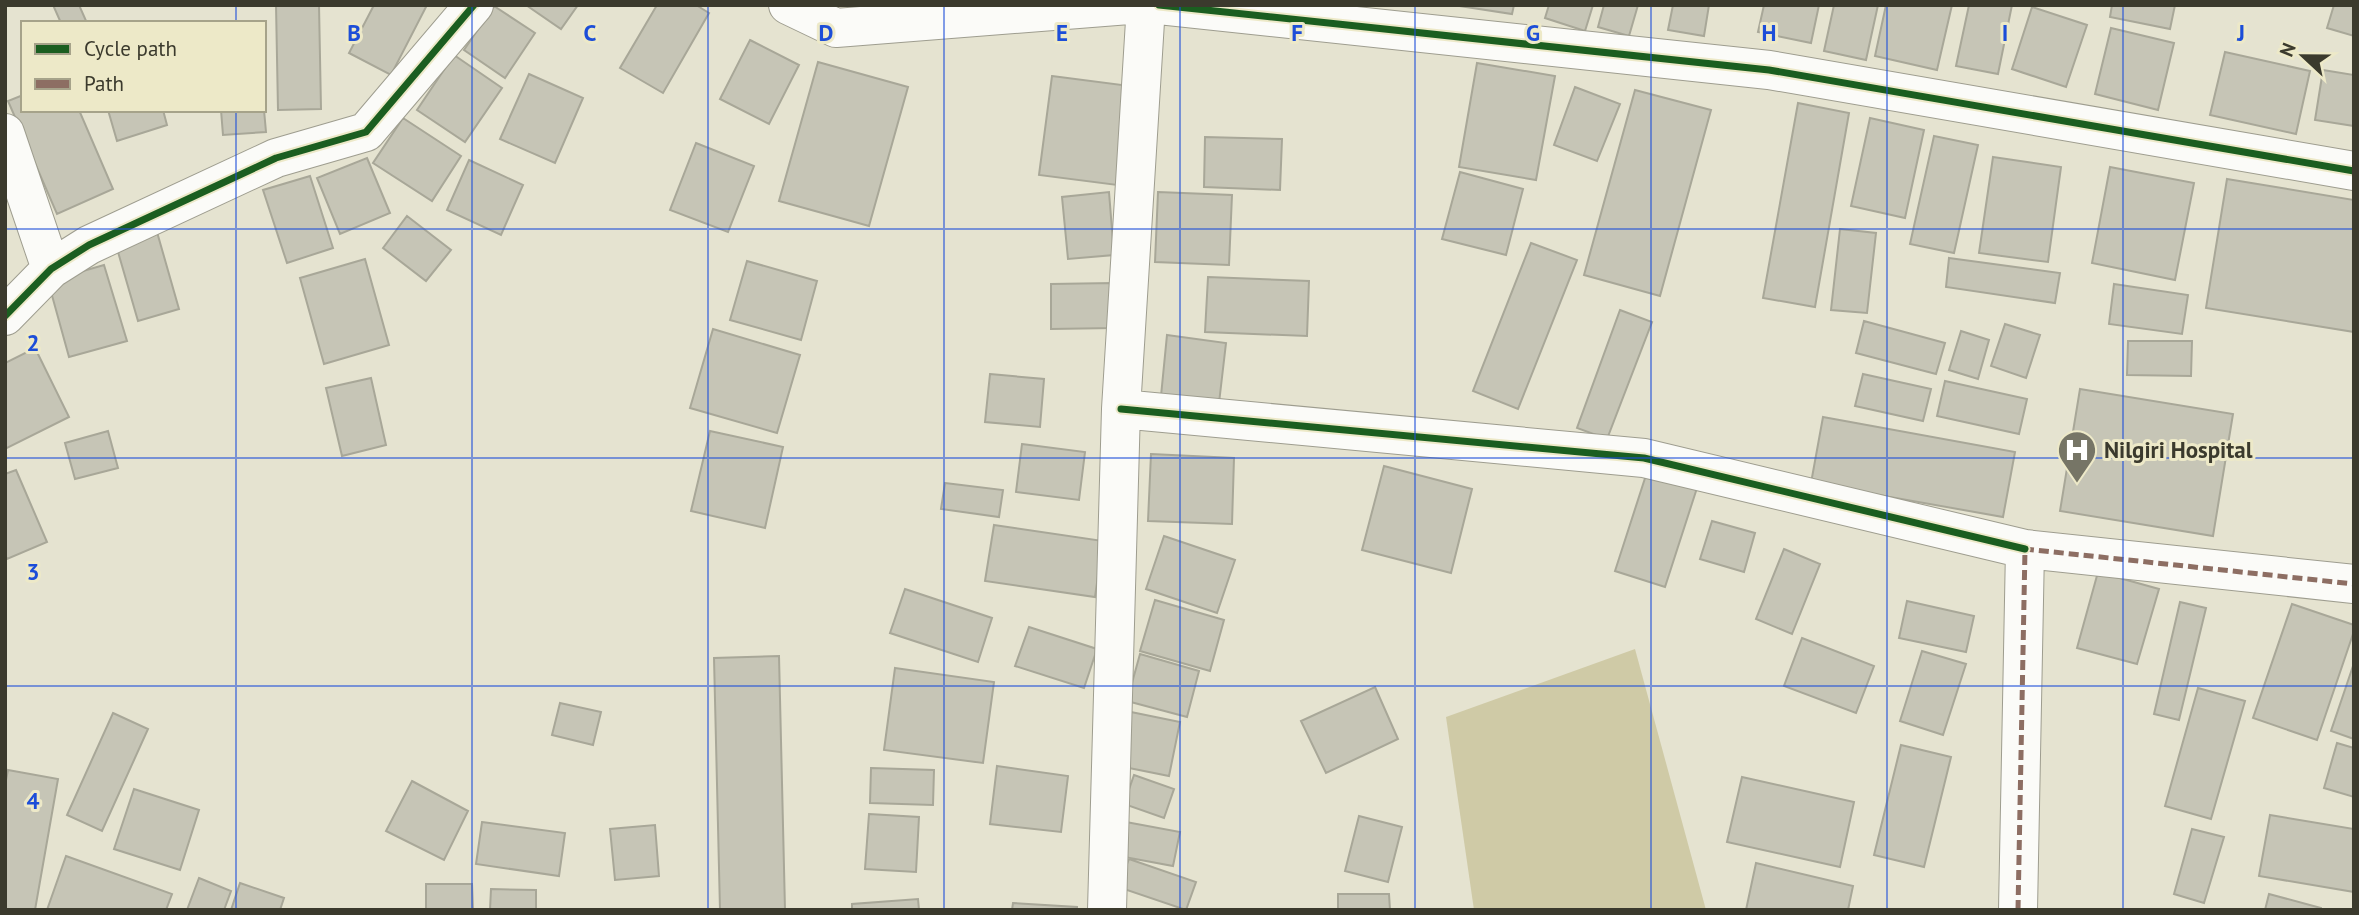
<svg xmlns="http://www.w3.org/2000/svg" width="2359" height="915" font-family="'PT Sans',sans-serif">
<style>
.green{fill:#cfcaa6}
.building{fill:#c6c5b6;stroke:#a8a798;stroke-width:2}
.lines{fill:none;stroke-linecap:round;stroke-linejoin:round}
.minor-casing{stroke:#9e9d8f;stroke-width:40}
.minor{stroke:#fbfbf8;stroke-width:38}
.quiet{stroke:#8d6e63;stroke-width:5;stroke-dasharray:10 5;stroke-linecap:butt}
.cycleway-casing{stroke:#ede9c8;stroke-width:11}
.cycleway{stroke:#1b5e20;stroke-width:7}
.grid{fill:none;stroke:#1d4ed8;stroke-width:2;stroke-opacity:0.55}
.labels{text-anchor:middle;stroke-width:6;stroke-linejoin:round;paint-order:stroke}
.poi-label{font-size:23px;font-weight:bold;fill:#3b3a2d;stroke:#ede9c8;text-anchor:start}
.grid-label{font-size:23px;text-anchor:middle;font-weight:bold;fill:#1d4ed8;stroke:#ede9c8;stroke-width:6;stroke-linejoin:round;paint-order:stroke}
</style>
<rect width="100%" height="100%" fill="#e5e3d0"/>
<path class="green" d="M1635,649L1706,910H1474L1446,717Z"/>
<path class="building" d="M53,5H79L87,23H61Z
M276,5H319L321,109L278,110Z
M374,5H427L391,75L349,53Z
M526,5H578L561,29Z
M657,5H696L709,13L663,93L620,68Z
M1453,5H1514L1512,14Z
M1549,5H1593L1585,31L1545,18Z
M1604,5H1638L1629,36L1598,27Z
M1673,5H1709L1704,36L1668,30Z
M1764,5H1819L1811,43L1758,32Z
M1834,5H1878L1866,60L1824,51Z
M1886,5H1952L1937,70L1875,56Z
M1969,5H2012L1998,74L1956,66Z
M2112,5H2175L2170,29L2110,17Z
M2334,5H2354V36L2327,28Z
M494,6L535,33L505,78L464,50Z
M2032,7L2087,25L2066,87L2012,69Z
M2111,28L2174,43L2158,110L2095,94Z
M750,40L799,65L769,124L720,99Z
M2225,52L2310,71L2296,134L2210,115Z
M454,55L502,88L465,142L417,110Z
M818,62L908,87L869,226L779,201Z
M1477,63L1555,76L1536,180L1459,167Z
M2323,70L2354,75V126L2315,120Z
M529,74L583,98L555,163L500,139Z
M1052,76L1130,86L1117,185L1039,175Z
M1575,87L1620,104L1597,161L1554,145Z
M1635,90L1711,110L1660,296L1584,275Z
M23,95V110H79L113,189L57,214L8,101Z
M1798,103L1849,113L1815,307L1763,298Z
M108,110H163L167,125L117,141Z
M221,110H264L266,132L223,135Z
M403,118L461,156L432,201L373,163Z
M1870,118L1924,130L1905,218L1851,206Z
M1934,136L1978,145L1954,253L1910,244Z
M1205,137L1282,139L1280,190L1204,187Z
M696,143L754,166L728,232L670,210Z
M1993,157L2061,167L2048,262L1979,253Z
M367,158L390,213L340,234L317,178Z
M469,160L523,185L501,235L447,210Z
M2110,167L2194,183L2175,280L2092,263Z
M1460,172L1523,189L1506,255L1442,239Z
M310,176L333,248L287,263L263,190Z
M2227,179L2354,200V332L2206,308Z
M1109,192L1114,255L1068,259L1062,197Z
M1158,192L1232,195L1229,265L1155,262Z
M407,216L451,250L426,281L383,248Z
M1840,229L1876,233L1867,313L1831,310Z
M157,232L179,309L138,321L116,245Z
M1531,243L1577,260L1518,409L1473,391Z
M1949,258L2060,273L2055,303L1946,287Z
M365,259L389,345L324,364L300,278Z
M747,261L817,281L801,340L730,320Z
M104,265L127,341L69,357L48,281Z
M1208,277L1309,281L1307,336L1205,332Z
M1113,283L1114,328L1051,329V284Z
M2114,284L2188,295L2182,334L2109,324Z
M1620,310L1652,322L1607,439L1577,428Z
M1864,321L1945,343L1936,374L1856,353Z
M2005,324L2040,335L2026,378L1991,366Z
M713,329L800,355L777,433L690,408Z
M1961,331L1989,340L1978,379L1949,370Z
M1167,335L1226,343L1219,403L1161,396Z
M2128,341H2192L2191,376L2127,375Z
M35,348L69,417L5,449V363Z
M990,374L1044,379L1040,427L985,422Z
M1863,374L1931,389L1923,421L1855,406Z
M371,378L386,445L342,456L326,388Z
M1945,381L2027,399L2019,434L1937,416Z
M2080,389L2233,414L2213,536L2060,511Z
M1823,417L2015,452L2003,517L1811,483Z
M108,431L118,468L75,479L65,443Z
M710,431L783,447L765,528L691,511Z
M1022,444L1085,452L1079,500L1016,492Z
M1151,454L1234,458L1232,524L1148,521Z
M1384,466L1472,489L1451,573L1362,550Z
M16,470L47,542L7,559L5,555V474Z
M1647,472L1697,488L1665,587L1615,571Z
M945,483L1003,490L999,517L941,509Z
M1712,521L1755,533L1744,572L1700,559Z
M994,525L1103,541L1095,597L985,581Z
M1164,536L1235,560L1217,613L1146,589Z
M1784,549L1820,564L1792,634L1756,619Z
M2098,572L2159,589L2137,664L2077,648Z
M905,589L992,618L978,662L890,633Z
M1155,600L1224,620L1210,671L1140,651Z
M1907,601L1974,616L1966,652L1899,638Z
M2180,602L2206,608L2179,720L2154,714Z
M2292,604L2354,625V631L2317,740L2253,718Z
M1029,627L1097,649L1084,688L1015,666Z
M1802,638L1874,666L1856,713L1784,686Z
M1922,651L1966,664L1943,735L1900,721Z
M1140,654L1199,671L1187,717L1127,701Z
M779,656L785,910H720L714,658Z
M2354,663V739L2331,731Z
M895,668L994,682L983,763L884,750Z
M1375,687L1398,739L1326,773L1301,721Z
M2198,688L2245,701L2211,819L2165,806Z
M560,703L601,712L593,745L552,735Z
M1131,712L1180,722L1169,776L1119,766Z
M113,713L148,729L102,831L67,815Z
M2337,743L2354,748V797L2324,788Z
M1901,745L1951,757L1924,867L1874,855Z
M997,766L1068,776L1061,832L990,824Z
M871,768L934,770L933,805L870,803Z
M8,770L58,779L35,910H5V785Z
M1134,775L1174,789L1164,818L1124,804Z
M1742,777L1854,802L1840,867L1727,842Z
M412,781L468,811L444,860L386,831Z
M134,789L199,810L180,870L114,849Z
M869,814L919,817L916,872L865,869Z
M2270,815L2354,829V892L2259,876Z
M1359,816L1402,827L1388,882L1345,871Z
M482,822L565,833L559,876L476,864Z
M1126,822L1180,832L1173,866L1119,856Z
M655,825L659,876L615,880L610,829Z
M2192,829L2224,837L2204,903L2174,894Z
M66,856L172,894L166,910H47Z
M1129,859L1196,882L1186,910L1118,887Z
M1756,863L1853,886L1848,910H1746Z
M199,878L231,891L224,910H187Z
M240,883L284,898L280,910H231Z
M426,884H472L473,910H426Z
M491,889L536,890V910H490Z
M1338,894H1389L1390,910H1338Z
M2269,894L2321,908V910H2265Z
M918,899L919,910H852V904Z
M1013,903L1077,907V910H1012Z"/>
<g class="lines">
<g class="minor-casing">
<path id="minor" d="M788,5L836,28L1129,5
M1159,5L1769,70L2354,171
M5,133L51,269
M5,316L51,269L89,245L276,158L366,132L474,5
M1121,409L1644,458L2025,549
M1107,910L1121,409L1146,5
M2018,910L2025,549L2354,584"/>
</g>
<use href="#minor" class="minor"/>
<path class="quiet" d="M2018,910L2025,549L2354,584"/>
<g class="cycleway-casing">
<path id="cycleway" d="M1159,5L1769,70L2354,171
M5,316L51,269L89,245L276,158L366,132L474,5
M1121,409L1644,458L2025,549"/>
</g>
<use href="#cycleway" class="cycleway"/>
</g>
<path class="grid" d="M236,5V23M472,5V910M708,5V910M944,5V910M1180,5V910M1415,5V910M1651,5V910M1887,5V910M2123,5V910M236,110V910M5,229H2354M5,458H2354M5,686H2354"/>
<defs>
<g id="hospital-pin" transform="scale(2.0125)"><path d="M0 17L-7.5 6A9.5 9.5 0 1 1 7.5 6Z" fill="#767566" stroke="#ede9c8"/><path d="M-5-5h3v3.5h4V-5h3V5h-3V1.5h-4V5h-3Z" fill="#fff"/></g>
</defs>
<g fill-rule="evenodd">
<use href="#hospital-pin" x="2077" y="450"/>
</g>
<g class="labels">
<g class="poi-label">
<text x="2104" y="458">Nilgiri Hospital</text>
</g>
</g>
<g class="grid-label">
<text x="354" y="41">B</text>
<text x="590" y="41">C</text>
<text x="826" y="41">D</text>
<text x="1062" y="41">E</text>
<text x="1297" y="41">F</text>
<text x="1533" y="41">G</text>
<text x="1769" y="41">H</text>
<text x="2005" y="41">I</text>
<text x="2241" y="41">J</text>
<text x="33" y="351">2</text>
<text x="33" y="580">3</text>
<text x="33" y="809">4</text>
</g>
<rect width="2359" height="915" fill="none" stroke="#3b3a2d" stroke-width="14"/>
<rect x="21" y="21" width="245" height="91" fill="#ede9c8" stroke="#a6a38a" stroke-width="2"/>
<rect x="35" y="44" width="35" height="10" fill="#1b5e20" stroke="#a6a38a" stroke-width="2"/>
<text x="84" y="56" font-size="21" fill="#3b3a2d">Cycle path</text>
<rect x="35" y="79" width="35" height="10" fill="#8d6e63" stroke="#a6a38a" stroke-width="2"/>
<text x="84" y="91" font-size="21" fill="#3b3a2d">Path</text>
<g transform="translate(2303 56) rotate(292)" stroke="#ede9c8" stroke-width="5" paint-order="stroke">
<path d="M0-5L12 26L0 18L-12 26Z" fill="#3b3a2d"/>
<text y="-10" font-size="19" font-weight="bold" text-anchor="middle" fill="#3b3a2d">N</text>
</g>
</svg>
